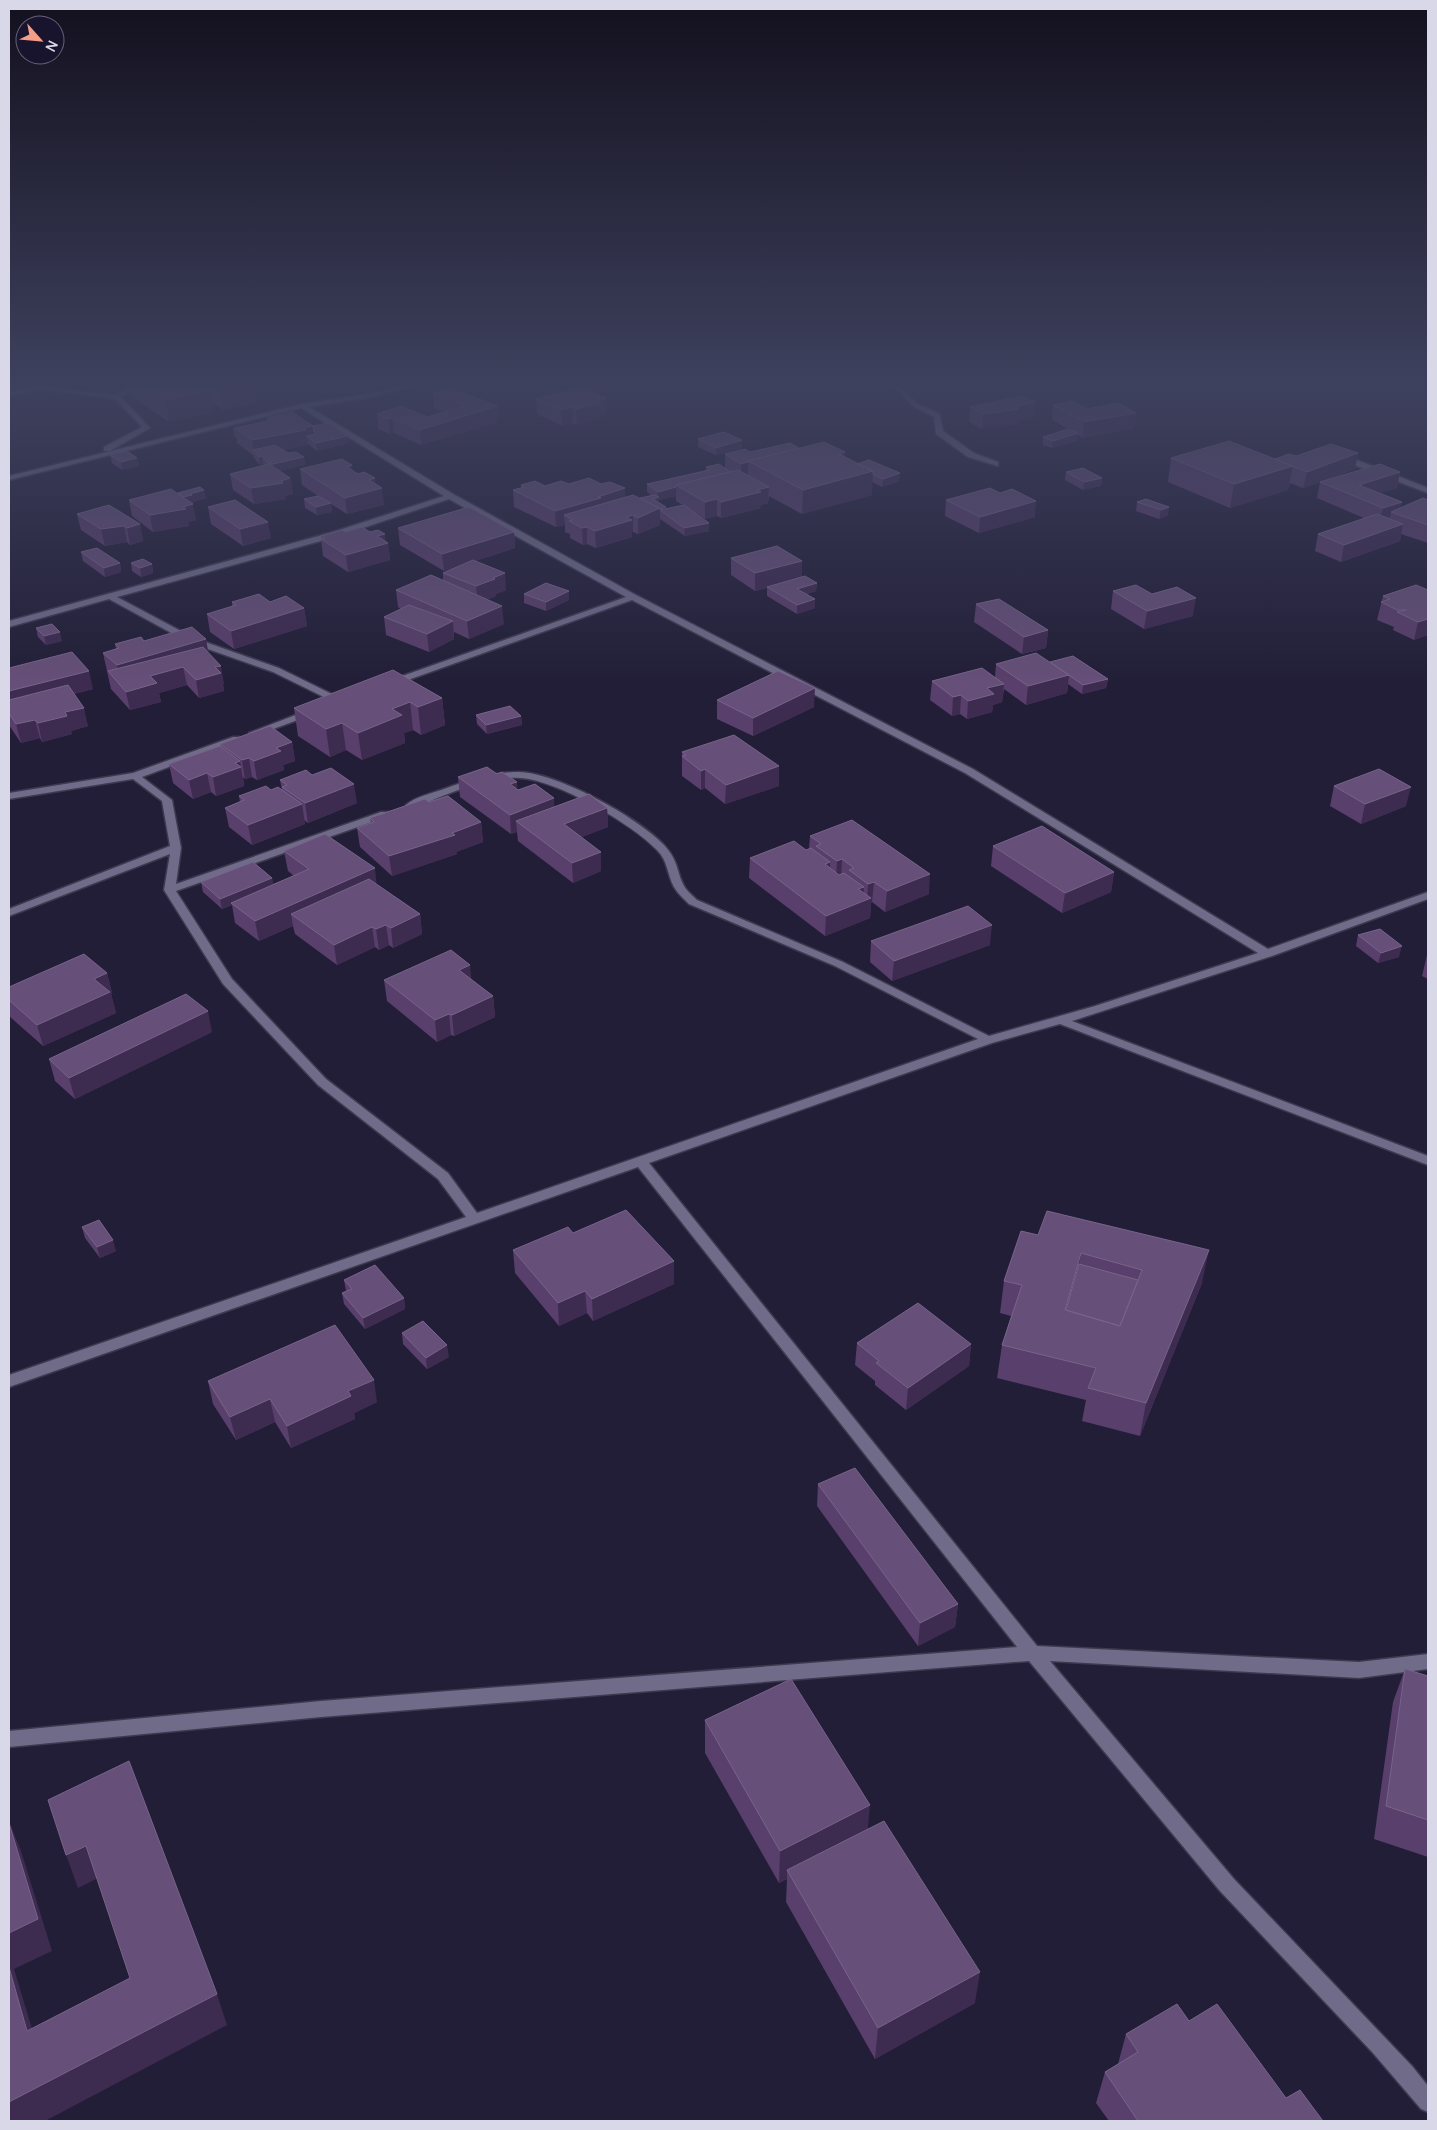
<svg xmlns="http://www.w3.org/2000/svg" width="1437" height="2130" font-family="Manrope,sans-serif">
<style>
.lines{fill:none;stroke-linecap:round;stroke-linejoin:round}
.minor-casing{stroke:#3d394f;stroke-width:3}
.minor{fill:#6f6b89;fill-rule:evenodd}
.wall{fill:#593f6b;fill-rule:evenodd}
.shaded-wall{fill:#3d2b50}
.building{fill:#664f78;stroke:#78648a;fill-rule:evenodd}
</style>
<rect width="100%" height="100%" fill="#221e37"/>
<g class="lines">
<g class="minor-casing">
<path id="minor" d="M39,386L116,395L132,386H139L121,397L150,428L110,451H104V447L142,427L115,399L42,389L9,396V392Z
M403,386H413L372,397L309,407L453,494L636,595L973,769L1268,949L1428,892V899L1272,956L1072,1021L1428,1156V1165L1060,1024L992,1043L649,1163L1037,1646L1359,1662L1428,1654V1669L1359,1678L1050,1661L1234,1879L1412,2066L1428,2086V2112L1421,2109L1373,2053L1220,1891L1029,1661L321,1717L9,1747V1731L321,1701L1017,1647L638,1167L9,1387V1375L466,1217L438,1179L318,1085L223,984L164,890L170,854L9,916V909L170,846L162,801L133,779L9,799V793L133,773L233,737H239V741L142,777L172,800L181,848L176,884L381,812H389V816L176,891L232,979L326,1079L448,1173L477,1213L978,1039L835,966L689,904C684,899 678,894 674,887C667,874 668,861 657,850C632,824 557,780 520,778C484,776 447,795 415,807L411,808L406,805C414,797 433,793 444,789C468,780 494,772 519,772C558,773 637,817 664,845C680,862 676,874 686,889C689,893 693,896 697,900L843,962L989,1036L1095,1006L1258,953L965,773L632,600L394,685H388V681L626,597L449,499L339,536L117,597L194,638L279,668L342,699V703H336L273,672L188,642L109,599L9,627V621L333,532L444,496L301,408L9,480V476L302,404L372,393Z
M890,386L902,388L917,404L940,414L943,431L974,453L998,462V466L968,457L936,434L934,417L913,406L898,390Z
M1346,458H1352L1428,488V493L1346,462Z
M311,709L314,710V714L257,735L254,736L249,733Z"/>
</g>
<use href="#minor" class="minor"/>
</g>
<path class="wall" d="M129,386H254L257,402L223,410L213,403L214,412L169,422L131,396Z
M573,386H621L595,393L607,413L602,415V418L577,425L573,423L562,426L537,414L536,399L576,388L573,387Z
M451,388L498,422L421,445L394,433L390,434L378,429L377,414L427,417L444,412L434,408L433,393Z
M1035,402L1034,418L1018,421V424L982,429L969,422L970,407Z
M1053,405L1087,409L1136,413L1134,428L1083,438L1077,435V441L1052,448L1043,445V437L1068,429L1052,420Z
M267,418L313,426L349,443L317,451L308,444V445L283,450L288,453L304,457L305,465L279,471L290,478L293,494L285,496L286,499L254,504L233,490L230,474L264,465L263,464L260,465L254,458L253,455L237,443V438L234,436L233,428L268,421Z
M698,439L742,440V448L716,455L698,447Z
M799,448L845,458L899,481L882,487L872,482V495L802,514L769,496L768,503L761,505V508L721,518L717,516L705,519L696,513L709,531L685,536L660,519V517V525L638,534L633,532H632V537L596,548L587,544L583,545L570,538V534L565,532V525L556,527L514,507L513,490L521,488V485L545,486L569,484L625,497L640,498L651,495L647,492V484L706,470V467L725,468V454ZM676,496V501L683,505L666,509V507L659,503V500Z
M1358,453L1355,469L1324,481L1400,472L1397,488L1380,493L1402,502L1400,508L1428,500V543L1401,534L1400,541L1341,562L1315,551L1318,534L1364,518L1317,498L1320,482L1303,488L1290,483L1288,490L1230,508L1168,482L1171,458L1275,459L1296,456Z
M110,455L137,458L139,466L122,470L112,463Z
M300,469L353,471L376,484L384,505L347,514L331,504L332,512L317,515L305,508L304,499L318,496L302,485Z
M1066,472L1102,478L1101,486L1083,490L1065,480Z
M178,493L206,498L193,502V503H192L196,520L188,522L189,526L153,532L132,516L129,500Z
M1146,499L1168,515L1159,519L1136,511L1137,502Z
M946,500L1035,517L979,533L945,516Z
M208,507L271,538L243,546L211,524Z
M77,514L140,524L143,541L130,545L127,542L105,546L81,530Z
M398,528L514,532L515,548L475,561L506,590L496,594V596L487,600L504,624L469,639L454,632V639L429,652L386,635L384,617L401,609L398,607L396,590L443,581V573L460,566L444,571L400,545Z
M346,532L388,543L390,560L348,572L323,556L321,539H322L321,536Z
M81,552L120,563L121,572L105,577L83,561Z
M731,558L802,577L817,583L816,591L807,594L815,599V608L797,614L767,596V588L755,591L731,575Z
M131,563L152,564L153,573L141,577L132,571Z
M1428,590V635L1414,640L1393,630L1394,627L1377,620L1383,596Z
M569,591V600L546,611L524,603V594Z
M1113,591L1152,594L1193,616L1144,629L1111,609Z
M232,602H270L304,608L307,626L234,649L210,632L207,614L232,607Z
M976,604L1048,630L1046,648L1022,654L974,622Z
M36,628L62,641L46,645L38,637Z
M206,639L208,652L224,684H223L224,691L199,698L187,685L159,693L161,702L130,710L111,689L103,653L116,649L115,644L144,641Z
M1050,662L1108,679L1106,688L1082,694L1068,684L1067,693L1026,705L1004,689L1002,702L993,705L992,712L967,719L960,714L952,716L930,700L932,681L995,677L996,664Z
M9,668L93,689L74,694L88,726L71,731L72,734L42,742L40,738L21,743L9,725Z
M442,698L445,725L421,735L413,730L404,733L405,743L362,760L346,750L330,757L298,736L294,708Z
M717,700L814,707L753,736L717,719Z
M476,715L521,716L522,725L487,734L477,724Z
M292,742L295,761L283,765L284,770L257,780L252,777L245,779L243,777L244,786L216,796L211,792L193,799L173,783L169,764L221,747L220,744Z
M682,752L779,766V786L725,804L705,788L701,790L682,776Z
M312,775L357,803L308,823L304,820L305,824L252,845L229,827L225,808L240,802L239,796L271,790H282L280,780Z
M458,777L517,790L555,807L607,808L608,827L581,837L601,871L573,883L518,841L517,832L511,834L460,797Z
M1334,786L1406,806L1361,824L1330,806Z
M429,802L481,822L483,842L456,852L457,854L392,876L360,847L357,828L371,823L370,818Z
M810,836L929,894L885,912L872,902L871,903L870,918L825,936L749,878L750,858L806,850L809,849Z
M993,846L1114,872L1111,892L1062,913L991,866Z
M284,851L377,885L420,914L422,934L393,948L389,945L379,950L375,947L337,965L295,934L293,926L259,941L235,923L232,905L222,909L203,892L201,882L272,878L273,884L294,876L288,871Z
M1358,935L1399,957L1378,963L1356,946Z
M871,941L990,945L892,981L870,962Z
M1428,954V979L1422,976L1427,955Z
M107,973L112,993L111,994L116,1013L43,1046L9,1016V987Z
M384,980H472L493,996L495,1017L454,1036L451,1035L437,1042L387,1001Z
M212,1032L75,1099L55,1081L49,1059Z
M82,1227L116,1251L100,1258L85,1238Z
M1021,1231L1202,1283L1140,1436L1082,1421L1086,1400L997,1378L1002,1345L1011,1316L1000,1313L1004,1281Z
M573,1233L674,1261V1284L593,1321L587,1313L559,1326L515,1273L513,1250Z
M344,1280L404,1298L405,1309L365,1329L344,1304L342,1293L346,1291Z
M402,1333L449,1357L427,1369L403,1344Z
M857,1343L971,1344L969,1366L906,1410L875,1385V1381L855,1365Z
M208,1381L377,1402L354,1413L355,1419L291,1448L275,1422L236,1440L213,1404Z
M818,1484L958,1604L955,1627L918,1646L817,1506Z
M1405,1669L1428,1676V1857L1374,1839L1393,1702Z
M705,1720L868,1829L975,2003L875,2059L786,1902L787,1879L779,1883L705,1753Z
M1189,2021L1286,2098L1323,2121H1109L1096,2103L1105,2072L1118,2064L1126,2034Z"/>
<path class="shaded-wall" d="M231,386H254L257,402L223,410L220,388Z
M596,386H621L594,394L597,401L606,398L607,413L602,415V418L577,425L576,409L589,391L591,390V387Z
M211,390L214,412L169,422L165,400Z
M1035,402L1034,418L1018,421V424L982,429L984,414Z
M497,406L498,422L421,445L420,430Z
M572,407L573,423L562,426L561,410Z
M1136,413L1134,428L1083,438L1084,422Z
M392,418L394,433L390,434L388,419Z
M313,426L315,442L307,437L308,445L257,455L254,451L252,440Z
M1078,433L1077,441L1052,448L1053,441Z
M348,436L349,443L317,451L316,443Z
M742,440V448L716,455V448Z
M845,452L844,476L839,454Z
M1358,453L1355,469L1303,488L1307,472Z
M262,456L263,464L260,465L259,457Z
M304,457L305,465L274,472L273,464Z
M137,458L139,466L122,470L121,462Z
M748,462V478L741,480V464Z
M352,465L354,481L347,467Z
M1293,466L1288,490L1230,508L1234,484Z
M873,471L872,495L802,514L803,490Z
M1400,472L1397,488L1361,499L1359,485Z
M900,473L899,481L882,487L883,479Z
M290,478L293,494L285,496L286,499L254,504L251,488Z
M375,478L376,490L382,488L384,505L347,514L345,498L369,480Z
M1102,478L1101,486L1083,490L1084,482Z
M676,487V496L659,500V506L653,499L658,498V492Z
M769,487L768,503L761,505V508L721,518V502L757,490Z
M625,488L626,504L573,520L564,515L565,525L556,527L555,511Z
M204,490L206,498L193,502V503L180,507L179,498L190,494Z
M717,499V516L705,519V502Z
M1036,501L1035,517L979,533L980,517Z
M1402,502L1399,515L1391,512L1389,522L1379,524L1383,508Z
M331,503L332,512L317,515L316,507Z
M193,504L196,520L188,522L189,526L153,532L150,515Z
M666,507V514L660,510V525L638,534V518L660,508Z
M1169,507L1168,515L1159,519L1161,510Z
M633,515V532H632V537L596,548L595,531L626,517Z
M268,522L271,538L243,546L240,529Z
M709,523V531L685,536L684,528Z
M140,524L143,541L130,545L127,528Z
M1403,524L1400,541L1341,562L1344,545Z
M124,526L127,542L105,546L101,529Z
M587,527V544L583,545L582,528Z
M514,532L515,548L444,571L442,554Z
M385,534L386,543H388L390,560L348,572L346,555L377,536Z
M802,561V578L755,591V573Z
M120,563L121,572L105,577L104,568Z
M152,564L153,573L141,577L140,568Z
M505,573L506,590L496,594V596L478,604L476,586Z
M817,583L816,591L797,597V589Z
M569,591V600L546,611V602Z
M1196,598L1193,616L1144,629L1147,611Z
M815,599V608L797,614V605Z
M502,606L504,624L469,639L467,621Z
M304,608L307,626L234,649L231,631Z
M1428,619V635L1414,640L1418,622Z
M453,621L454,639L429,652L427,634Z
M1048,630L1046,648L1022,654L1024,637Z
M60,632L62,641L46,645L44,636Z
M206,639L209,657L120,683L117,665Z
M221,666L224,684H223L224,691L199,698L196,680L215,667Z
M183,667L187,685L159,693L161,702L130,710L126,692L150,676Z
M89,671L93,689L9,711V691Z
M1069,675L1067,693L1026,705L1028,686Z
M1108,679L1106,688L1082,694L1083,685Z
M1004,684L1002,702L993,705L992,712L967,719L968,701L987,688Z
M815,688L814,707L753,736V718Z
M961,695L960,714L952,716L953,697Z
M442,698L445,725L421,735L418,707Z
M410,702L413,730L404,733L405,743L362,760L358,733L392,709Z
M84,708L88,726L71,731L72,734L42,742L38,723L65,712Z
M521,716L522,725L487,734L486,725Z
M35,720L40,738L21,743L16,724Z
M342,723L346,750L330,757L326,729Z
M292,742L295,761L283,765L284,770L257,780L254,761L276,748Z
M249,758L252,777L245,779L242,760Z
M240,761L244,786L216,796L213,777L235,763Z
M779,766V786L725,804L726,785Z
M705,769V788L701,790V771Z
M207,773L211,792L193,799L189,780Z
M517,782L518,802L510,784Z
M354,784L357,803L308,823L305,803Z
M1411,787L1406,806L1361,824L1365,804Z
M554,798L555,817L516,821L517,832L511,834L510,815Z
M302,804L305,824L252,845L248,825Z
M607,808L608,827L565,844L564,824Z
M481,822L483,842L456,852L457,854L392,876L389,856Z
M601,852V871L573,883L572,863Z
M842,859L841,879L836,881L837,861Z
M830,862V882L825,864Z
M375,868L377,888L291,914L293,926L259,941L255,921Z
M1114,872L1111,892L1062,913L1065,893Z
M930,874L929,894L885,912L887,891Z
M272,878L274,888L231,903L232,905L222,909L220,899Z
M874,882L872,902L871,903L870,918L825,936L826,916L858,889L864,887L863,901L867,900L868,884Z
M420,914L422,934L393,948L391,928Z
M386,925L389,945L379,950L376,929Z
M992,925L990,945L892,981L894,961Z
M372,927L375,947L337,965L334,945Z
M1402,946L1399,957L1378,963L1381,953Z
M470,965L472,986L459,970Z
M107,973L112,993L111,994L116,1013L43,1046L37,1025L94,979Z
M493,996L495,1017L454,1036L452,1015Z
M208,1011L212,1032L75,1099L69,1078Z
M449,1014L451,1035L437,1042L435,1020Z
M113,1240L116,1251L100,1258L97,1247Z
M1209,1250L1202,1283L1140,1436L1146,1403Z
M1081,1253L1076,1286L1063,1320L1065,1310Z
M674,1261V1284L593,1321L592,1299Z
M585,1291L587,1313L559,1326L558,1303Z
M404,1298L405,1309L365,1329L363,1318Z
M971,1344L969,1366L906,1410L908,1388Z
M447,1345L449,1357L427,1369L426,1358Z
M374,1380L377,1402L354,1413L355,1419L291,1448L287,1426L348,1391Z
M270,1399L275,1422L236,1440L230,1417Z
M958,1604L955,1627L918,1646L920,1623Z
M870,1805L867,1838L787,1870V1879L779,1883L780,1851Z
M9,1821L21,1851L52,1951L14,1969L42,2062L27,2031L9,1967Z
M86,1846L98,1878L78,1888L66,1855Z
M980,1972L975,2003L875,2059L878,2028Z
M217,1994L227,2025L45,2121H9V2102Z"/>
<path class="building" d="M144,386H204L211,390L165,400Z
M216,386H231L220,388Z
M585,386L594,390L589,391L606,398L597,401L601,403L576,409L572,407L561,410L536,399Z
M451,388L497,406L420,430L392,418L388,419L377,414L401,406L427,417L465,406L433,393Z
M1021,396L1035,402L1015,407L1019,409L984,414L970,407Z
M1072,401L1087,409L1119,403L1136,413L1084,422L1053,405Z
M292,412L313,426L304,428L306,430L252,440L235,428L271,420L267,418Z
M328,423L348,436L316,443L306,436L316,434L314,432L313,426Z
M1068,429L1078,433L1053,441L1043,437Z
M724,432L742,440L716,448L698,439Z
M1229,441L1293,466L1234,484L1171,458Z
M824,442L845,452L839,454L873,471L803,490L748,461Z
M790,443L799,448L748,461V462L741,464L725,454L745,449L750,452Z
M1331,444L1358,453L1307,472L1275,459L1289,454L1296,456Z
M275,445L288,453L296,452L304,457L273,464L268,463L262,456L259,457L253,450Z
M127,451L137,458L121,462L110,455Z
M342,459L352,465L347,467L358,474L364,472L375,478L369,480L382,488L345,498L300,469Z
M869,460L900,473L883,479L873,474V471L857,464Z
M269,464L290,478L281,481L283,483L251,488L230,474Z
M719,464L730,472L676,485V487L658,492L647,484L710,470L706,467Z
M1380,464L1400,472L1359,485L1402,502L1383,508L1320,482Z
M1083,468L1102,478L1084,482L1066,472Z
M738,470L769,487L757,490L761,492L721,502L717,499L705,502L676,485Z
M589,478L601,484L610,482L625,488L598,497L601,498L555,511L513,490L524,487L521,485L535,481L545,486L561,481L569,484Z
M200,487L204,490L190,494L192,495L183,497L178,493Z
M990,488L1000,493L1012,489L1036,501L980,517L946,500Z
M171,489L193,504L183,507L186,509L150,515L129,500Z
M633,495L660,508L638,518L633,515L626,517L632,520L595,531L587,527L582,528L569,521L573,520L564,515Z
M655,495L659,497L653,499L666,507L660,509L640,498Z
M318,496L331,503L316,507L304,499Z
M1423,498L1428,500V525L1391,512Z
M1146,499L1169,507L1161,510L1137,502Z
M235,500L268,522L240,529L208,507Z
M109,505L140,524L127,528L124,526L101,529L77,514Z
M684,505L709,523L684,528L660,510Z
M469,507L514,532L442,554L398,528Z
M1377,514L1403,524L1344,545L1318,534Z
M362,527L370,532L378,530L385,534L377,536L388,543L346,555L321,539L325,538L321,536L342,530L346,532Z
M777,546L802,561L755,573L731,558Z
M97,548L120,563L104,568L81,552Z
M143,559L152,564L140,568L131,563Z
M473,560L505,573L493,578L495,579L476,586L443,573Z
M431,575L502,606L467,621L396,590Z
M805,576L817,583L797,589L815,599L797,605L767,587Z
M546,583L569,591L546,602L524,594Z
M1136,585L1152,594L1177,587L1196,598L1147,611L1113,591Z
M1416,585L1428,590V619L1418,622L1397,612L1406,610H1397L1381,602L1390,599L1383,596Z
M259,594L270,602L286,596L304,608L231,631L207,614L236,605L232,602Z
M999,599L1048,630L1024,637L976,604Z
M409,605L453,621L427,634L384,617Z
M52,624L60,632L44,636L36,628Z
M192,627L206,639L117,665L103,653L119,648L115,644L141,637L144,641Z
M203,647L221,666L215,667L221,673L196,680L183,667L150,676L157,683L126,692L108,671Z
M72,652L89,671L9,691V668Z
M1036,653L1069,675L1028,686L996,664Z
M1073,656L1108,679L1083,685L1050,662Z
M982,668L1004,684L987,688L994,694L968,701L961,695L953,697L932,681Z
M393,670L442,698L418,707L410,702L392,709L402,715L358,733L342,723L326,729L294,708Z
M778,671L815,688L753,718L717,700Z
M68,685L84,708L65,712L67,716L38,723L35,720L16,724L9,713V700Z
M510,706L521,716L486,725L476,715Z
M270,726L292,742L276,748L281,751L254,761L249,758L242,760L220,744Z
M734,735L779,766L726,785L705,769L701,771L682,756L686,755L682,752Z
M220,746L240,761L235,763L241,767L213,777L207,773L189,780L169,764Z
M487,767L497,774L502,772L517,782L510,784L518,790L535,784L554,798L510,815L458,777Z
M331,768L354,784L305,803L282,787L287,785L280,780L306,770L312,775Z
M1379,769L1411,787L1365,804L1334,786Z
M266,786L271,790L278,787L302,804L248,825L225,808L244,800L239,796Z
M589,794L607,808L564,824L601,852L572,863L516,821Z
M448,796L481,822L452,833L455,835L389,856L357,828L374,822L370,818L425,799L429,802Z
M852,820L930,874L887,891L874,882L868,884L849,870L854,868L842,859L837,861L816,846L821,844L810,836Z
M1042,826L1114,872L1065,893L993,846Z
M325,834L375,868L255,921L231,903L309,869L284,851Z
M794,841L806,850L811,848L830,862L825,864L839,875L844,873L864,887L858,889L871,898L826,916L750,858Z
M253,862L272,878L220,899L201,882Z
M369,879L420,914L391,928L386,925L376,929L372,927L334,945L291,914Z
M968,906L992,925L894,961L871,941Z
M1380,929L1402,946L1381,953L1358,935Z
M451,950L470,965L459,970L493,996L452,1015L449,1014L435,1020L384,980Z
M84,954L107,973L94,979L110,992L37,1025L9,1000V987Z
M186,994L208,1011L69,1078L49,1059Z
M626,1210L674,1261L592,1299L585,1291L558,1303L513,1250L568,1227L573,1233Z
M1047,1211L1209,1250L1146,1403L1088,1388L1096,1368L1002,1345L1022,1285L1004,1281L1021,1231L1038,1235ZM1081,1253L1142,1270L1120,1326L1065,1310Z
M99,1220L113,1240L97,1247L82,1227Z
M1079,1264L1138,1280L1120,1326L1066,1310Z
M375,1265L404,1298L363,1318L342,1293L352,1289L344,1280Z
M918,1303L971,1344L908,1388L876,1363L879,1361L857,1343Z
M423,1321L447,1345L426,1358L402,1333Z
M335,1325L374,1380L348,1391L351,1396L287,1426L270,1399L230,1417L208,1381Z
M855,1468L958,1604L920,1623L818,1484Z
M1405,1669L1428,1676V1820L1386,1806Z
M791,1679L870,1805L780,1851L705,1720Z
M129,1761L217,1994L9,2102V1967L27,2031L130,1978L86,1846L66,1855L48,1800Z
M884,1821L980,1972L878,2028L787,1870Z
M9,1823L38,1919L9,1933Z
M1177,2004L1189,2021L1217,2004L1286,2098L1300,2090L1323,2121H1138L1105,2072L1138,2052L1126,2034Z"/>
<linearGradient id="sky" x2="0" y2="1"><stop stop-color="#13101e"/><stop offset="0.56" stop-color="#3e415e"/><stop offset="1" stop-color="#3e415e" stop-opacity="0"/></linearGradient>
<rect width="1437" height="684" fill="url(#sky)"/>
<rect width="1437" height="2130" fill="none" stroke="#d9d8e9" stroke-width="20"/>
<g transform="translate(40 40) rotate(117)"><circle r="24" fill="#19142d" stroke="#666278"/>
<path d="M0-4L9 19L0 12L-9 19Z" fill="#f49e88"/>
<text y="-8" font-size="14" font-weight="bold" text-anchor="middle" fill="#d9d8e9">N</text>
</g>
</svg>
